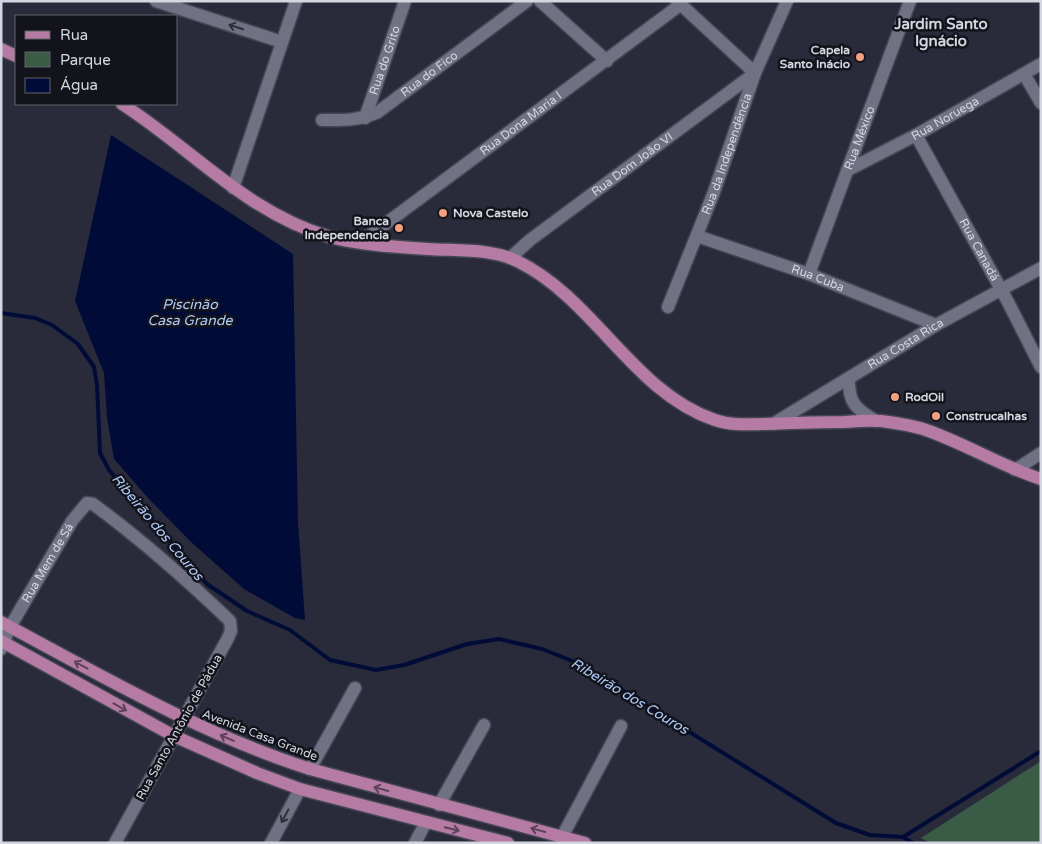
<svg xmlns="http://www.w3.org/2000/svg" width="1042" height="844" font-family="'Varela Round',sans-serif">
<style>
.green{fill:#3a5b46}
.water{fill:#000c37}
.lines{fill:none;stroke-linecap:round;stroke-linejoin:round}
.stream{stroke:#000c37;stroke-width:4}
.minor-casing{stroke:#444653;stroke-width:15}
.major-casing{stroke:#444653;stroke-width:15}
.minor{stroke:#707284;stroke-width:12}
.major{stroke:#b57ba4;stroke-width:12}
.oneway{stroke:#2f303a}
.oneway2{stroke:#5c4259}
.poi-dot{fill:#f39f82;stroke:#13141b;stroke-width:2}
.labels{text-anchor:middle;stroke-width:5;stroke-linejoin:round;paint-order:stroke}
.poi-label{font-size:12px;font-weight:bold;fill:#d4d6e0;stroke:#13141b;text-anchor:start}
.street-label{font-size:12px;fill:#d4d6e0;stroke:#13141b}
.water-label{font-size:14px;font-style:italic;fill:#b0cbf9;stroke:#13141b}
.quarter-label{font-size:15px;font-weight:bold;fill:#d4d6e0;stroke:#13141b}
</style>
<rect width="100%" height="100%" fill="#292b3a"/>
<path class="green" d="M1041,761V843H931L921,838Z"/>
<path class="water" d="M111,135L293,254L298,523L305,620L295,618L244,589L191,542L149,499L114,459L107,418L104,373L75,301Z"/>
<g class="lines">
<path class="stream" d="M1,313L35,318L52,325L78,344L94,367L97,385L100,453L109,470L207,584L247,611L290,630L330,660L376,670L404,665L467,644L499,639L542,649L580,664L836,823L870,835L903,837L913,843
M903,837L1041,751"/>
<g class="minor-casing">
<g id="minor">
<path d="M156,1L282,42"/>
<path d="M540,1L607,61"/>
<path d="M1024,74L1041,103"/>
<path id="s1" d="M365,118L405,1"/>
<path id="s2" d="M322,120C342,120 359,121 378,112L527,1"/>
<path id="s3" d="M916,135L1008,302L1041,367"/>
<path id="s4" d="M848,170L916,135L1041,64"/>
<path d="M233,188L296,1"/>
<path id="s5" d="M697,236L809,274L936,325"/>
<path id="s6" d="M361,242L680,5"/>
<path id="s7" d="M510,258L530,240L755,73L677,1"/>
<path id="s8" d="M809,274L910,1"/>
<path id="s9" d="M668,307L714,192L755,73L787,1"/>
<path d="M849,378C848,403 856,409 876,421"/>
<path id="s10" d="M773,424L936,325L1041,268"/>
<path d="M1015,470L1041,453"/>
<path id="s11" d="M1,649L10,627L72,521L87,503L93,504C142,540 186,579 230,621L231,631L228,638L115,843"/>
<path d="M310,769L355,688"/>
<path d="M439,805L484,725"/>
<path d="M562,837L621,726"/>
<path d="M271,843L300,789"/>
<path d="M415,843L426,822"/>
</g>
</g>
<g class="major-casing">
<path id="major" d="M1,49L16,56
M122,104C191,148 248,214 330,237C360,245 396,247 428,249C457,251 492,248 519,262C595,300 634,393 715,420C732,426 749,424 766,424C792,423 818,422 844,422C856,421 869,420 881,421C896,423 912,425 926,430C966,444 1001,466 1041,479
M1,622C102,676 201,734 310,769L585,843
M1,641L174,736L257,773L300,789L508,843"/>
</g>
<use href="#minor" class="minor"/>
<use href="#major" class="major"/>
</g>
<defs><path id="oneway-shaft" d="M-6 0H5M1.5-3L5.5 0L1.5 3" fill="none" stroke-width="1.6" stroke-linecap="round" stroke-linejoin="round" transform="scale(1.25)"/></defs>
<g class="oneway">
<use href="#oneway-shaft" transform="translate(236 27) rotate(-162)"/>
<use href="#oneway-shaft" transform="translate(285 816) rotate(118)"/>
</g>
<g class="oneway2">
<use href="#oneway-shaft" transform="translate(81 665) rotate(-152)"/>
<use href="#oneway-shaft" transform="translate(120 707) rotate(29)"/>
<use href="#oneway-shaft" transform="translate(227 738) rotate(-157)"/>
<use href="#oneway-shaft" transform="translate(381 789) rotate(-165)"/>
<use href="#oneway-shaft" transform="translate(452 829) rotate(14)"/>
<use href="#oneway-shaft" transform="translate(538 830) rotate(-165)"/>
</g>
<g class="poi-dot">
<circle cx="860" cy="57" r="5"/>
<circle cx="443" cy="213" r="5"/>
<circle cx="399" cy="228" r="5"/>
<circle cx="895" cy="397" r="5"/>
<circle cx="936" cy="416" r="5"/>
</g>
<g class="labels">
<g class="poi-label">
<text x="850" y="54" text-anchor="end">Capela<tspan x="850" dy="14">Santo Inácio</tspan></text>
<text x="453" y="217">Nova Castelo</text>
<text x="389" y="225" text-anchor="end">Banca<tspan x="389" dy="14">Independencia</tspan></text>
<text x="905" y="401">RodOil</text>
<text x="946" y="420">Construcalhas</text>
</g>
<g class="street-label">
<text dy="4" stroke="none"><textPath href="#s1" startOffset="61">Rua do Grito</textPath></text>
<text dy="4" stroke="none"><textPath href="#s2" startOffset="121">Rua do Fico</textPath></text>
<text dy="4" stroke="none"><textPath href="#s4" startOffset="110">Rua Noruega</textPath></text>
<text dy="4" stroke="none"><textPath href="#s6" startOffset="199">Rua Dona Maria I</textPath></text>
<text dy="4" stroke="none"><textPath href="#s8" startOffset="145">Rua México</textPath></text>
<text dy="4" stroke="none"><textPath href="#s9" startOffset="164">Rua da Independência</textPath></text>
<text dy="4" stroke="none"><textPath href="#s7" startOffset="154">Rua Dom João VI</textPath></text>
<text dy="4" stroke="none"><textPath href="#s3" startOffset="131">Rua Canadá</textPath></text>
<text dy="4" stroke="none"><textPath href="#s5" startOffset="128">Rua Cuba</textPath></text>
<text dy="4" stroke="none"><textPath href="#s10" startOffset="155">Rua Costa Rica</textPath></text>
<text dy="4" stroke="none"><textPath href="#s11" startOffset="98">Rua Mem de Sá</textPath></text>
<text transform="translate(179 727) rotate(-61)" y="4">Rua Santo Antônio de Pádua</text>
<text transform="translate(260 735) rotate(21)" y="4">Avenida Casa Grande</text>
</g>
<g class="water-label">
<text x="190" y="309">Piscinão<tspan x="190" dy="16">Casa Grande</tspan></text>
<text transform="translate(158 527) rotate(50)" y="5">Ribeirão dos Couros</text>
<text transform="translate(630 696) rotate(31)" y="5">Ribeirão dos Couros</text>
</g>
<g class="quarter-label">
<text x="941" y="29">Jardim Santo<tspan x="941" dy="17">Ignácio</tspan></text>
</g>
</g>
<rect width="1042" height="844" fill="none" stroke="#d4d6e0" stroke-width="5"/>
<rect x="15" y="15" width="162" height="90" fill="#13141b" stroke="#60626a"/>
<rect x="25" y="31" width="25" height="8" fill="#b57ba4" stroke="#60626a"/>
<text x="60" y="40" font-size="15" fill="#d4d6e0">Rua</text>
<rect x="25" y="52" width="25" height="15" fill="#3a5b46" stroke="#60626a"/>
<text x="60" y="65" font-size="15" fill="#d4d6e0">Parque</text>
<rect x="25" y="78" width="25" height="15" fill="#000c37" stroke="#60626a"/>
<text x="60" y="90" font-size="15" fill="#d4d6e0">Água</text>
</svg>
